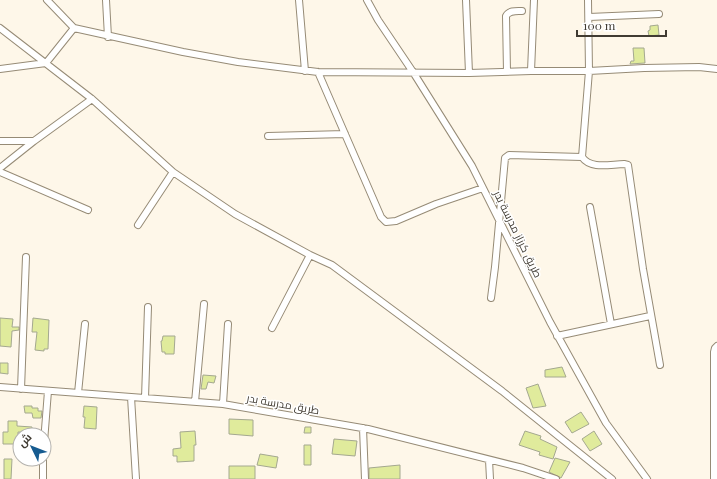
<svg xmlns="http://www.w3.org/2000/svg" width="717" height="479" font-family="'Playfair Display',Cairo,serif">
<style>
.building{fill:#e0eb9c;stroke:#a4a890}
.lines{fill:none;stroke-linecap:round;stroke-linejoin:round}
.minor-casing{stroke:#968b76;stroke-width:8}
.minor{stroke:#fff;stroke-width:6}
.labels{text-anchor:middle;stroke-width:3;stroke-linejoin:round;paint-order:stroke}
.street-label{font-size:11px;fill:#403b32;stroke:#fff}
</style>
<rect width="100%" height="100%" fill="#fef7e9"/>
<path class="building" d="M658,25L659,35L649,36L648,31L650,30V26Z
M633,48H644L645,63L630,64L631,61H634Z
M0,318L13,319L12,327H19V330L12,331L11,347L0,346Z
M33,318L49,320L48,349H44V351L35,350L37,332H32Z
M163,336H175L174,354H165V352H162L161,341H162Z
M0,363H8V374L0,373Z
M562,367L566,377H545V370Z
M203,375L216,376L214,383L208,382L206,389H201Z
M538,384L546,406L533,408L526,388Z
M24,406H32V408H38V411H42L41,418H33L32,413H25Z
M84,406L97,407L96,429L84,428L85,417H83Z
M581,412L589,424L572,433L565,422Z
M229,419L253,420V436L229,434Z
M8,421H17V426L32,427V433L18,432V444H3V432H8Z
M305,427H311V433H304Z
M195,431L196,445H194V461L177,462V456H173V449L181,448L180,432Z
M525,431L541,436L540,439L557,447L553,459L539,455L540,452L519,445Z
M594,431L602,444L590,451L582,439Z
M334,439L357,441L355,456L332,454Z
M304,445H311V465H304Z
M260,454L278,457L276,468L257,465Z
M555,458L570,462L561,478L549,472Z
M4,459H12L11,479H4Z
M400,465V479H369V468Z
M229,466H255V479H229Z"/>
<g class="lines">
<g class="minor-casing">
<path id="minor" d="M106,0L108,37
M299,0L305,71
M367,0L378,20L413,72L472,166L550,322L606,423L647,479
M466,0L469,73
M588,0L589,71L582,157C591,170 611,164 624,164L628,165L643,269L660,365
M589,17L659,14
M0,28L92,99L173,172L235,214L310,255L332,265L502,391L612,479
M74,28L183,52L238,62L318,72L469,73L531,71H589L644,68L699,67L717,69
M0,69L46,63L74,28L47,0
M531,71L534,0
M318,72L381,217L386,222L396,221L436,204L483,188
M507,72L506,16C509,10 517,11 522,11
M268,136L345,134
M0,141H34L92,99
M0,168L34,141
M0,172L88,210
M590,207L611,324
M138,225L173,172
M491,298L495,267L505,158L509,155L582,157
M272,328L310,255
M557,336L650,316
M0,387L223,404L368,429L523,468L556,479
M21,389L26,257
M78,393L85,324
M131,397L136,479
M145,398L148,307
M195,402L204,304
M223,404L228,324
M363,428L365,479
M44,442L48,391
M43,459V479
M489,460L490,479
M714,479V352L715,348L717,346"/>
</g>
<use href="#minor" class="minor"/>
</g>
<g class="labels">
<g class="street-label">
<text transform="translate(518 234) rotate(64)" y="4">طريق كرزاز مدرسة بدر</text>
<text transform="translate(283 404) rotate(10)" y="4">طريق مدرسة بدر</text>
</g>
</g>
<g transform="translate(32 447) rotate(313)"><circle r="19" fill="#ffffff" stroke="#b3b1ad"/>
<path d="M0-3L7 15L0 10L-7 15Z" fill="#165b90"/>
<text y="-6" font-size="11" font-weight="bold" text-anchor="middle" fill="#403b32">ش</text>
</g>
<path d="M577 30v6h89v-6" fill="none" stroke="#403b32" stroke-width="2"/>
<text x="583" y="30" font-size="12" fill="#403b32" stroke="#ffffff" stroke-width="3" paint-order="stroke">100 m</text>
</svg>
